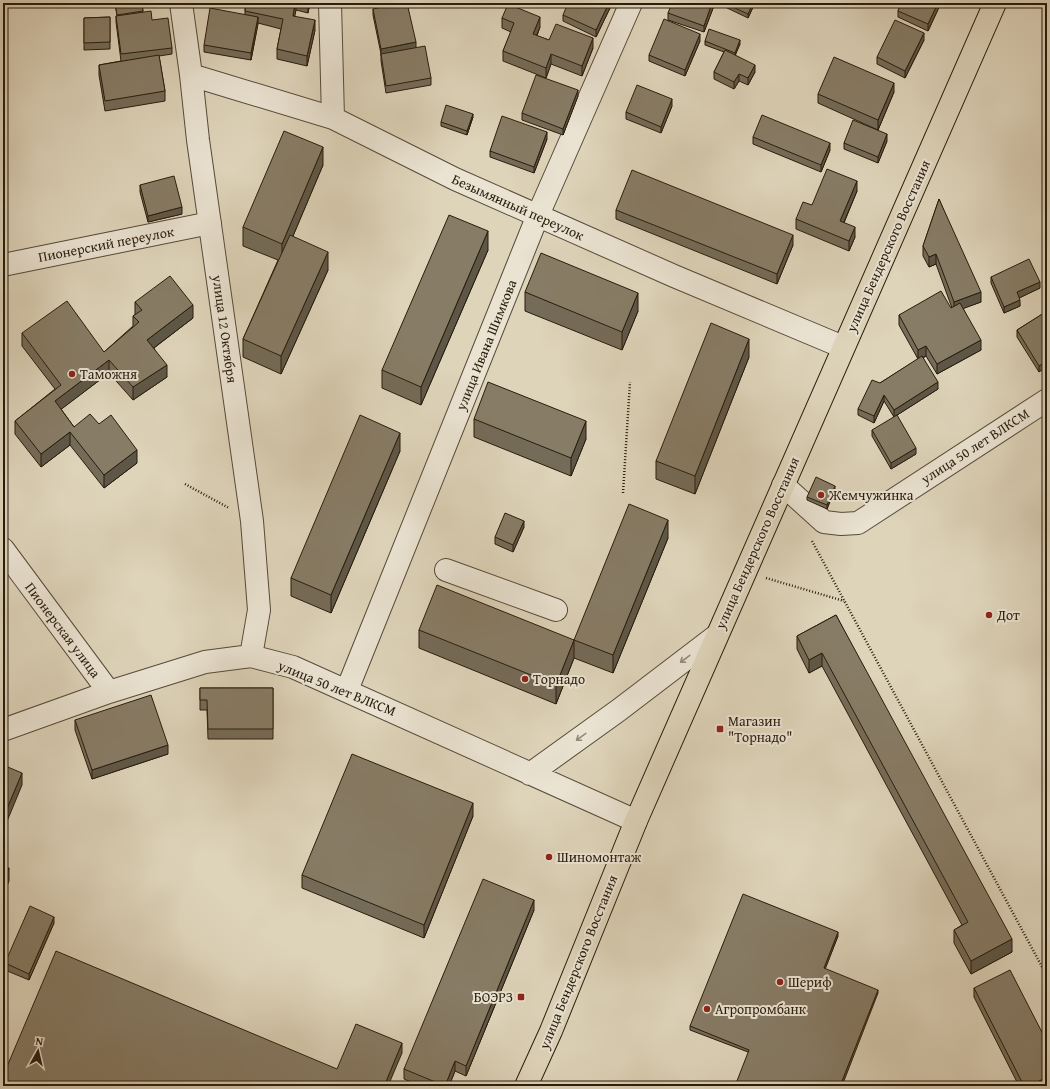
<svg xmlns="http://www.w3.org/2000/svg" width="1050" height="1089" font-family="'Gentium Book Plus',serif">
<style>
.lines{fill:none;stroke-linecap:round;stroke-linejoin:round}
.minor-casing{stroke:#564a38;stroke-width:24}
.major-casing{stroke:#281c0c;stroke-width:24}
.path{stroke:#281c0c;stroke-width:2.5;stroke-dasharray:1 2;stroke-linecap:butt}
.minor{stroke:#eae3d2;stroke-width:22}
.major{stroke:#ded4ba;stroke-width:22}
.wall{fill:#746b58;stroke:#281c0c}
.shaded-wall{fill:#5e5747;stroke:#281c0c}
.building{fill:#877c66;stroke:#281c0c}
.oneway{stroke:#938979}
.poi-dot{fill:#8f2418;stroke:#eae3d2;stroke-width:1.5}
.labels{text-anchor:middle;stroke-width:4;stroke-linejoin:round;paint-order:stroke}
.street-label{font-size:14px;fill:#281c0c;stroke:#eae3d2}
.poi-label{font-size:14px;fill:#281c0c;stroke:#eae3d2;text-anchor:start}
</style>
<rect width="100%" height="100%" fill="#ded4ba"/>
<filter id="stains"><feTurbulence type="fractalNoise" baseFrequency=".005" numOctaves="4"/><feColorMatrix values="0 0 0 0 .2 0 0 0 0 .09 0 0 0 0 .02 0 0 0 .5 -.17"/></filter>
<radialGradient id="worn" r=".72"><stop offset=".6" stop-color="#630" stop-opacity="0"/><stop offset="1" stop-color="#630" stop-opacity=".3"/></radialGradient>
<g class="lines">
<g class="minor-casing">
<path id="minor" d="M181,3L191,75L198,140L252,521L259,610L251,656
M330,3L333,118
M191,75L333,118L455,179L674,276L843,347
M3,265L210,223
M783,485L824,522L841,524L858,523L1047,400
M3,549L109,692
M446,570L556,610
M347,690L538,215L631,3
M3,730L109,692L205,662L251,656L293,667L636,821
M530,774L619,710L716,636"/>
</g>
<g class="major-casing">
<path id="major" d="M526,1086L551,1031L636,821L995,3"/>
</g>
<path class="path" d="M185,484L229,508
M623,493L630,382
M812,541L1047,976
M766,578L844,601"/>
<use href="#minor" class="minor"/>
<use href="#major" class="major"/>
</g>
<path class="wall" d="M115,3H142L143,12L152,20L172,48V54L159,56L165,91V101L105,111L99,75V65L121,61L116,22V16H117Z
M230,3H310L308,13L296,10L294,16L315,30L307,66L277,59V49L281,29L258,23L251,60L204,52V45L245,15V6Z
M610,3V8L596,37L563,21V15Z
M715,3L704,32L668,20V13Z
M723,3H755L748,18L723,6Z
M901,3H941L928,31L898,17V11Z
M373,9L416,48L431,78V85L386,93L381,61V54L373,15Z
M110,17V49L84,50V18Z
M502,18L540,27L537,36L549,40L593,48L582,76L551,64L546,78L503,61V51L511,32L502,28Z
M924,40L905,78L877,64V57Z
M700,41L685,76L649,61V55Z
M705,41L740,44L735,55L755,72L748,85L739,81L734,89L714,79V72L724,52L705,45Z
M894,92L878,130L818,103V94Z
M578,96L563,135L522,120V113Z
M672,106L661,133L626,119V112Z
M473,117L467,135L441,126V122Z
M753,137L830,150L821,172L753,144Z
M547,139L534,173L490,157V151Z
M887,141L878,163L844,149V143Z
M323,165L293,236L328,270L281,374L243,357V339L278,260L243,246V227Z
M140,185L182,214L148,222L140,192Z
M857,191L844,223L855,237L849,251L796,229V219L812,205Z
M939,199L981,302L963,308L981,350L937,374L926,356L923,358L938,389L894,417L884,401L874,423L858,415V409L880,383L918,359L899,325V315L951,308H952L936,264L929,267L923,256V246Z
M616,210L793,245L777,284L616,219Z
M488,250L421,405L382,388V370Z
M991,277L1040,288L1019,298L1020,306L1004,313L991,283Z
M525,292L638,311L622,350L525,311Z
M135,302L193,318L154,348L167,377L133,400L109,373L61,409L74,427L99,424L137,463L104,488L70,445L41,467L15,434V421L55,389L22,346V333L104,352L133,326V316L135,315Z
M1044,313L1039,372L1017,337V330Z
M749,357L695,494L656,479V461Z
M474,419L586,439L571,476L474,437Z
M872,430L916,454L891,469L872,436Z
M400,451L331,613L291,596V578Z
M835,489L827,509L807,500V497Z
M524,527L513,552L495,544V537Z
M668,538L613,673L574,658L556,704L419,648V630L574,640Z
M836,615L1012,952L971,974L954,943V930L962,925L822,666L809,673L797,649V636Z
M200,688H273V739H208L207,710H200Z
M75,720L168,754L92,779L75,730Z
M473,816L424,938L302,888V875Z
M534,910L466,1076L455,1071L449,1086H421L404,1079V1069Z
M54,923L29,980L5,970V963Z
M838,936L825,969L878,993L748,1052L690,1030V1026Z
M974,988L1047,1086H1019L974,997Z"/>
<path class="shaded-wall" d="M295,3H296V10L293,26V16Z
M308,3H310L308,13Z
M609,3H610V8L596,37V30Z
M712,3H715L704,32V26Z
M753,3H755L748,18V14Z
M938,3H941L928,31V24Z
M258,17V24L251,60V53Z
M540,17V27L533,44V34Z
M315,20V30L307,66V56Z
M924,33V40L905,78V71Z
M700,34V41L685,76V70Z
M593,38V48L582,76V66Z
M740,40V44L735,56V53Z
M416,42V48L381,56V49Z
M551,54V64L546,78V68Z
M755,65V72L748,85V78Z
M739,74V81L734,89V82Z
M894,83V92L878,130V120Z
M578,90V96L563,135V129Z
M672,99V106L661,133V127Z
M473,114V117L467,135V131Z
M547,132V139L534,173V167Z
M887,134V141L878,163V157Z
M830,143V150L821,172V165Z
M323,147V165L282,262V244Z
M857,181V191L840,231V221Z
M182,207V214L148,222V216Z
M855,227V237L849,251V241Z
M488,231V250L421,405V387Z
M793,235V245L777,284V274Z
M328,252V270L281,374V356Z
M936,254V264L929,267V257Z
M1040,282V288L1017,299V292Z
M981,292V302L954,312V302Z
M638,293V311L622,350V332Z
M1020,300V306L1004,313V307Z
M193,305V318L147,353V340Z
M749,339V357L695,494V476Z
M981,340V350L937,374V364Z
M926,346V356L918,360V350Z
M109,360V373L55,414V401Z
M1047,361V367L1039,372V366Z
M167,365V377L133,400V387Z
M938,382V389L894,417V410Z
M884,395V401L874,423V416Z
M586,421V439L571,476V458Z
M70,432V445L41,467V454Z
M400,433V451L331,613V595Z
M916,448V454L891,469V463Z
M137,450V463L104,488V475Z
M835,486V489L827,509V505Z
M668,520V538L613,673V655Z
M524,521V527L513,552V545Z
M574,640V658L556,704V685Z
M822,653V666L809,673V660Z
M168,745V754L92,779V770Z
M22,773V785L3,831V818Z
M473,803V816L424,938V925Z
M9,868V881L3,896V883Z
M534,900V910L466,1076V1066Z
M54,917V923L29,980V974Z
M838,932V936L824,972V968Z
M1012,939V952L971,974V961Z
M878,990V993L842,1086H840Z
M402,1043V1053L388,1086L385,1084Z
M455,1061V1071L449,1086H445Z
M1047,1077V1086H1029Z"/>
<path class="building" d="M115,3H142L143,11L117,15Z
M246,3H295L293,16L315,20L307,56L277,49L283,19L245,11Z
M400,3H407L416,42L381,49L373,9Z
M568,3H609L596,30L563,15Z
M672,3H712L704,26L668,13Z
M724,3H753L748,14Z
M901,3H938L928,24L898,11Z
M508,4L540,17L533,34L549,40L556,24L593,38L582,66L551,54L546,68L503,51L514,23L502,18Z
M210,8L258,17L251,53L204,45Z
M151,11L152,20L168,18L172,48L121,54L116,16Z
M110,17V42L84,43V18Z
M664,19L700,34L685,70L649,55Z
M895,20L924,33L905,71L877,57Z
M709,29L740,40L735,53L705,41Z
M425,46L431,78L386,86L381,54Z
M725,50L755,65L748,78L739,74L734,82L714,72Z
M159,55L165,91L105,101L99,65Z
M834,57L894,83L878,120L818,94Z
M536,75L578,90L563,129L522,113Z
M637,85L672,99L661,127L626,112Z
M446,105L473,114L467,131L441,122Z
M762,115L830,143L821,165L753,137Z
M502,116L547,132L534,167L490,151Z
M853,120L887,134L878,157L844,143Z
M284,131L323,147L282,244L243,227Z
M827,169L857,181L840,221L855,227L849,241L796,219L803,202L812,205Z
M632,170L793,235L777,274L616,210Z
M174,176L182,207L148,216L140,185Z
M939,199L981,292L954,302L936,254L929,257L923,246Z
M449,215L488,231L421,387L382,370Z
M290,235L328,252L281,356L243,339Z
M541,253L638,293L622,332L525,292Z
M1029,259L1040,282L1017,292L1020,300L1004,307L991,277Z
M170,276L193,305L147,340L167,365L133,387L109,360L55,401L74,427L90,414L99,424L111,415L137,450L104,475L70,432L41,454L15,421L61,385L22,333L67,301L104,352L139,322L133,316L142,310L135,302Z
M941,291L951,308L960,303L981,340L937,364L926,346L918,350L899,315Z
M1044,313L1047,318V361L1039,366L1017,330Z
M711,323L749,339L695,476L656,461Z
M922,356L938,382L894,410L884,395L874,416L858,409L872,380L880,383Z
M488,382L586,421L571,458L474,419Z
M360,415L400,433L331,595L291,578Z
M897,415L916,448L891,463L872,430Z
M816,477L835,486L827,505L807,497Z
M629,504L668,520L613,655L574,640Z
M505,513L524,521L513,545L495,537Z
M437,585L574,640L556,685L419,630Z
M836,615L1012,939L971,961L954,930L968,922L822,653L809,660L797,636Z
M200,688H273V729H208L207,700H200Z
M151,695L168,745L92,770L75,720Z
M352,754L473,803L424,925L302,875Z
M3,765L22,773L3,818Z
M3,866L9,868L3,883Z
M483,879L534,900L466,1066L455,1061L445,1086L404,1069Z
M743,894L838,932L824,968L878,990L840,1086H735L749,1050L690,1026Z
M30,906L54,917L29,974L5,963Z
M56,951L337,1069L356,1024L402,1043L385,1084L390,1086H3V1076Z
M1010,970L1047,1042V1077L1029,1086H1024L974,988Z"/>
<defs><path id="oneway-shaft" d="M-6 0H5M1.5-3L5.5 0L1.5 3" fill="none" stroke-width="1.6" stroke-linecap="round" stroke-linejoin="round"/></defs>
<g class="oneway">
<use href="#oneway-shaft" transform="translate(685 659) rotate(143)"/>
<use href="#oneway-shaft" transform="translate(581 737) rotate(144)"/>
</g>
<g class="poi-dot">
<circle cx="72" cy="374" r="4"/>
<circle cx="821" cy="495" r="4"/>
<circle cx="989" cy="615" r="4"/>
<circle cx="525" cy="679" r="4"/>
<rect x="716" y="725" width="8" height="8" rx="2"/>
<circle cx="549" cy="857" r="4"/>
<circle cx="780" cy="982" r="4"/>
<rect x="517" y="993" width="8" height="8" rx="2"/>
<circle cx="707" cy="1009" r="4"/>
</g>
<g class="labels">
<g class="street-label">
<text transform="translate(518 207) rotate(24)" y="5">Безымянный переулок</text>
<text transform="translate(106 244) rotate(-11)" y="5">Пионерский переулок</text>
<text transform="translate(888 246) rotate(-66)" y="5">улица Бендерского Восстания</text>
<text transform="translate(225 329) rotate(82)" y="5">улица 12 Октября</text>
<text transform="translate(486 345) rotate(-68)" y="5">улица Ивана Шимкова</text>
<text transform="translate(975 446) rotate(-33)" y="5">улица 50 лет ВЛКСМ</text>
<text transform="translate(757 543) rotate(-66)" y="5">улица Бендерского Восстания</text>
<text transform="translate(63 630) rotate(53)" y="5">Пионерская улица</text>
<text transform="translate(337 688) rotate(22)" y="5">улица 50 лет ВЛКСМ</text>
<text transform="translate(578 962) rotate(-68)" y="5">улица Бендерского Восстания</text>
</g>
<g class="poi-label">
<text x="80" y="379">Таможня</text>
<text x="829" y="500">Жемчужинка</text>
<text x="997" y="620">Дот</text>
<text x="533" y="684">Торнадо</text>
<text x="728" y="726">Магазин<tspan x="728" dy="16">"Торнадо"</tspan></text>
<text x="557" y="862">Шиномонтаж</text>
<text x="788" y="987">Шериф</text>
<text x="513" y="1002" text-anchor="end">БОЭРЗ</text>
<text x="715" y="1014">Агропромбанк</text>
</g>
</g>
<rect width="1050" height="1089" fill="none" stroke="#ded4ba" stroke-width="16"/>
<rect x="4" y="4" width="1042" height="1081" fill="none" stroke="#281c0c" stroke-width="2"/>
<rect x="8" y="8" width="1034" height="1073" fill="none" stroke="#281c0c"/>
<g transform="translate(38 1051) rotate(8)" stroke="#eae3d2" stroke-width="3" paint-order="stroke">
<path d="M0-3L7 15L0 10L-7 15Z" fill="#281c0c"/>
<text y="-6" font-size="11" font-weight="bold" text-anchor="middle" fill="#281c0c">N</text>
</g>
<rect width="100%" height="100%" filter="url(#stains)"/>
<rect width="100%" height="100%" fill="url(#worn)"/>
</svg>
